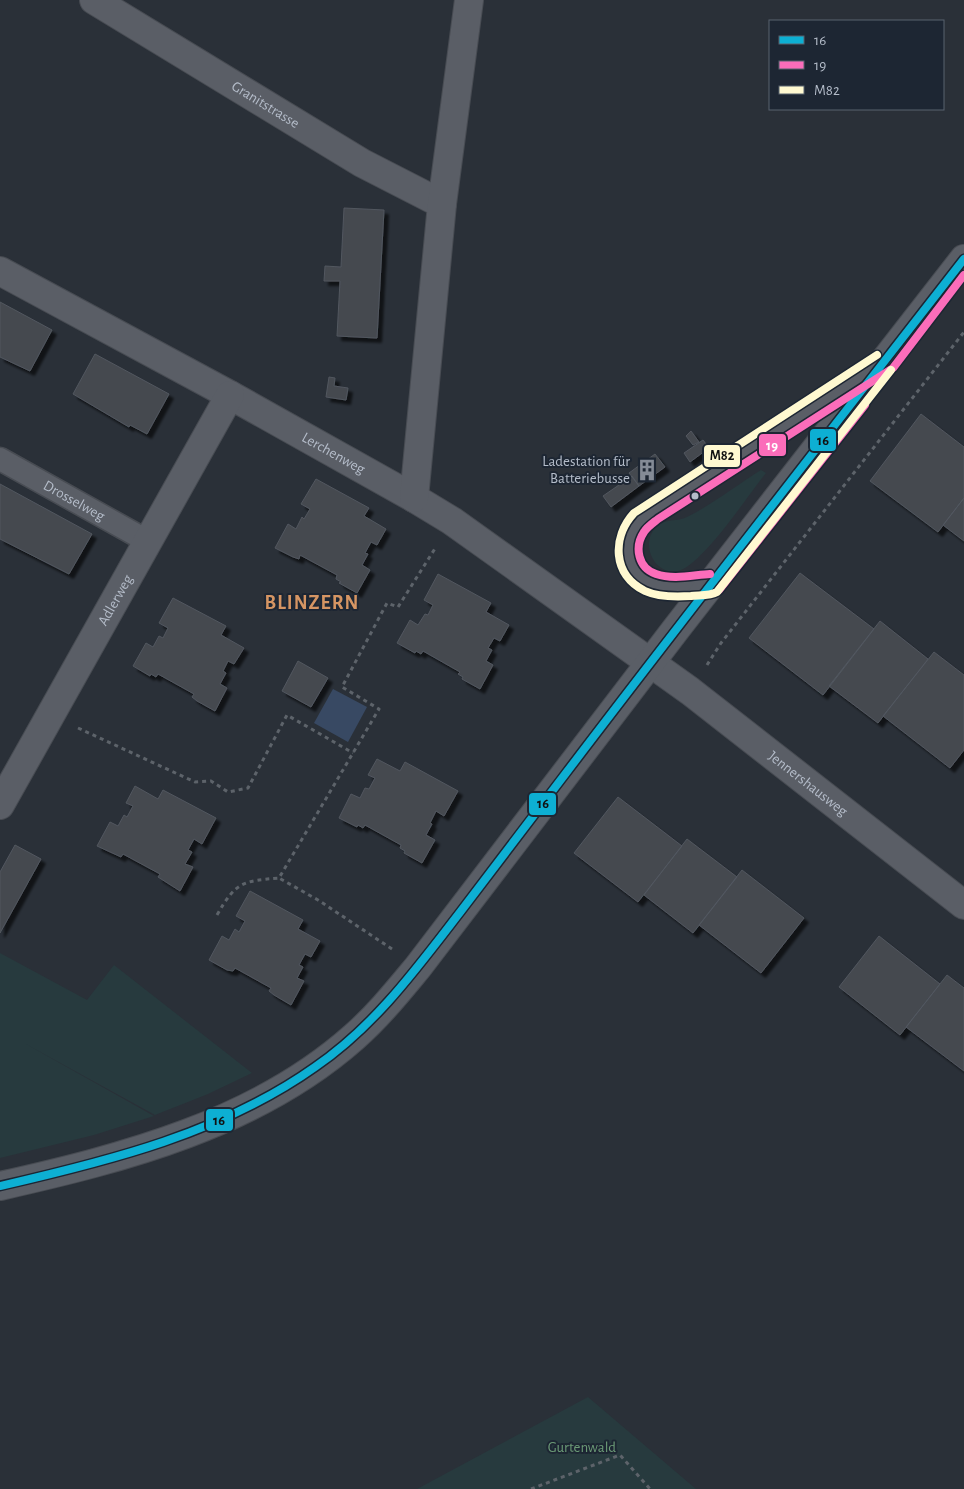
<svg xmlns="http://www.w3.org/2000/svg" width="964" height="1489" font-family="'Alegreya Sans',sans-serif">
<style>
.green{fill:#273a3e}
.water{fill:#384963}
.building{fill:#444950;stroke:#52575f;filter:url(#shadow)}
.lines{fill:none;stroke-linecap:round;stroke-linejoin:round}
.service-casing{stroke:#484c53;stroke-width:18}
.pedestrian-casing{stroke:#484c53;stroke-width:25}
.minor-casing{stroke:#484c53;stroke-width:30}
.path{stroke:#5d636a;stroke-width:3;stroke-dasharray:4 4;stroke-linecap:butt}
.service{stroke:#5a5e66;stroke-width:15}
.pedestrian{stroke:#5a5e66;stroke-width:22}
.minor{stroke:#5a5e66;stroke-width:28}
.bus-1-casing{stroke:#1d2633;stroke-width:11}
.bus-2-casing{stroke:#1d2633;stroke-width:11}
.bus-3-casing{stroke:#1d2633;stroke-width:11}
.bus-1{stroke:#0dafd3;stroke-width:8}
.bus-2{stroke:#fb6dba;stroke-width:8}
.bus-3{stroke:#fff9d1;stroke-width:8}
.bus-dot{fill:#b4bcc9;stroke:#1d2633;stroke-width:2}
.labels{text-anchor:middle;stroke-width:4;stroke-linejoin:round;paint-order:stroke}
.street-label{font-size:15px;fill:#b4bcc9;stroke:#1d2633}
.poi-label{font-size:15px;fill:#b4bcc9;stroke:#1d2633;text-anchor:end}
.park-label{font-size:15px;fill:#6b9a76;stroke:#1d2633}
.district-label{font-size:20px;font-weight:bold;letter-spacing:1px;fill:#d59563;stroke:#1d2633}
.line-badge{stroke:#1d2633;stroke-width:2}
.badge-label{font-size:14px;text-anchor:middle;font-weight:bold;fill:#fff}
.pale-badge-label{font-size:14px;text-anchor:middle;font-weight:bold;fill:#111}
</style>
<defs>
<filter id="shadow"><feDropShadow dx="4.5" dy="4.5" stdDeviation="1" flood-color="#0009"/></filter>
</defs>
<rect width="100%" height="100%" fill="#2a3038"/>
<path class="green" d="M761,470L766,473C746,498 711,552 685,568C660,583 637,547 656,527C665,518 677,522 687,517C713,504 737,485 761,470Z
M0,953L87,1000L114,965L252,1073L208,1094L155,1115L24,1043L154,1116L94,1135L0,1158Z
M588,1397L696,1489H417Z"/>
<path class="water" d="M333,689L367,707L348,742L314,723Z"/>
<path class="building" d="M344,208L384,210L377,338L337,336L340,281H324L325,266L341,267Z
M0,302L52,330L30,371L0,357Z
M95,354L169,394L147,434L130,425L129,427L73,394Z
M329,377L335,378L334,386L348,388L346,400L326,397Z
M921,414L964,447V498L938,532L870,481Z
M691,431L699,442L693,445L686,436Z
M703,440L709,448L690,462L684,453Z
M655,454L665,467L639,486L629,473Z
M632,476L639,486L611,507L603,496Z
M316,479L369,508L364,516L386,529L377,545L371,542L365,553L368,554L362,565L370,570L357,593L339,583L341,582L336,579L337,575L300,555L299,559L293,557L275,548L288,524L296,529L302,517L304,519L310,509L301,504Z
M0,484L92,534L69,574L0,539Z
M964,498V541L943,525Z
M800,573L874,629L823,695L749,638Z
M438,574L491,603L486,612L509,625L500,641L494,638L488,648L492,650L486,661L493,665L480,689L462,679L463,677L458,674L460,672L423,651L421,654L416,651L415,653L397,643L410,620L418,625L425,614L428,615L433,605L424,600Z
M173,598L226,626L221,635L244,648L234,664L228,661L223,671L226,673L220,684L227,688L215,711L197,701L192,697L194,694L158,674L156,677L151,674L150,676L133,666L146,643L153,647L159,636L163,638L168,628L159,623Z
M880,621L928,659L878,723L829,686Z
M934,652L964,675V750L950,768L883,716Z
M298,661L328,678L311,707L282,691Z
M377,759L400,771L405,762L458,791L444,816L436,811L430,823L432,824L426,835L435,840L422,863L404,853L405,851L400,848L401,845L365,825L363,828L358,825L357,827L339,818L351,794L360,798L365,788L369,789L375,778L368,775Z
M135,786L158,799L163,790L216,818L202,844L194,839L188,850L192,852L185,864L193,867L180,891L158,877L160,874L123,854L121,857L97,846L110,822L118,826L124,815L127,817L133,806L126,803Z
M618,797L682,846L638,902L574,853Z
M687,839L737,877L693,933L644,895Z
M15,845L41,859L0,933V872Z
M742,870L804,918L761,973L699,925Z
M250,891L303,920L298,929L320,941L311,957L305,954L299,965L303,967L297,978L304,981L291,1005L274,995L269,991L271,988L235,968L233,971L227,970L209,960L222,936L229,940L235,929L239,932L245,921L236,916Z
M879,936L940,984L900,1035L839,987Z
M947,975L964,988V1071L906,1027Z"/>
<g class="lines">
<g class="service-casing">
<path id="service" d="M711,584C693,585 671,589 653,584C629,577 621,546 635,527C639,521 646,516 652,511L865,375"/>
</g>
<g class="pedestrian-casing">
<g id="pedestrian">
<path id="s1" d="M0,459L149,542"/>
</g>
</g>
<g class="minor-casing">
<g id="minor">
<path id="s2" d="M94,0L362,163L442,204"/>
<path id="s3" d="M0,271L230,395L414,498L452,521L690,691L964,905"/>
<path d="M414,498L442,204L469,0"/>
<path id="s4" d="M0,805L230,395"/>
<path d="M0,1186C124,1158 256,1124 354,1037C378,1016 398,991 418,967L676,629L964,259"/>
</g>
</g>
<path class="path" d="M707,665L721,643L964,332
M78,728L195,782L211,781L228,792L248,788L287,715L353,753
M217,915C236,882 242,881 279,878
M392,949L318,900L279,878L379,709L342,687L387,603L398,607L436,547
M531,1489L620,1455L650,1489"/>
<use href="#service" class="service"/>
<use href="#pedestrian" class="pedestrian"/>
<use href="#minor" class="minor"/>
<g class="bus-1-casing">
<path id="bus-1" d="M0,1186C109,1161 222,1133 315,1067C375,1026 417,968 461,911C496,865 531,819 566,773C697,601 831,430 964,259"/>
</g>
<g class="bus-2-casing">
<path id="bus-2" d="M710,574C693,575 673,580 656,574C638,568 634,547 644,532C647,527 653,523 658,519L893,368L964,275
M719,590L865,405"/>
</g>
<g class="bus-3-casing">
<path id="bus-3" d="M877,355L634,513C612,537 612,575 645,591C658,597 676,597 691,596C699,595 710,596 717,592L891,370"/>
</g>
<use href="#bus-1" class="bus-1"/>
<use href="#bus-2" class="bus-2"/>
<use href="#bus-3" class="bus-3"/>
</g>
<defs>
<g id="building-bare" transform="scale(1.725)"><path d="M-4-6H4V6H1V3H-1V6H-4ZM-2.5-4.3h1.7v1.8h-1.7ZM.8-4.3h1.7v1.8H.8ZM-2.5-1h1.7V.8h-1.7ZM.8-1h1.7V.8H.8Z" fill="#848b96" stroke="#1d2633" stroke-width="2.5" paint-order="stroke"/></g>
</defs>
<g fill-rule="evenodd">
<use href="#building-bare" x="647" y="470"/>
</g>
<circle class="bus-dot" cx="695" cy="496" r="4.5"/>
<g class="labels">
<g class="street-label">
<text dy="5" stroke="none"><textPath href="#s2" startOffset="201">Granitstrasse</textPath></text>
<text dy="5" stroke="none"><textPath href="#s3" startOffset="380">Lerchenweg</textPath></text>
<text dy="5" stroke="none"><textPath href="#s1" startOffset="85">Drosselweg</textPath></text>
<text dy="5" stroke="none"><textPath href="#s4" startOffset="235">Adlerweg</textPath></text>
<text dy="5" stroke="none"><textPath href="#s3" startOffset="959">Jennershausweg</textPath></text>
</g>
<g class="poi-label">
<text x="630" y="466">Ladestation für<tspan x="630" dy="17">Batteriebusse</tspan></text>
</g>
<g class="park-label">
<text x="582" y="1452">Gurtenwald</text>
</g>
<g class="district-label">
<text x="312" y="609">BLINZERN</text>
</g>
</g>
<g class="line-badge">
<rect x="809" y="428" width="28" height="24" rx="5" fill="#0dafd3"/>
<rect x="758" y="433" width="29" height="24" rx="5" fill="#fb6dba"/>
<rect x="703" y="444" width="38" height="24" rx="5" fill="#fff9d1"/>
<rect x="528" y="792" width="29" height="24" rx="5" fill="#0dafd3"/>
<rect x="205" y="1108" width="29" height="24" rx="5" fill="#0dafd3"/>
</g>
<g class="badge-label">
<text x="772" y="450">19</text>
</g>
<g class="pale-badge-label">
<text x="823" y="445">16</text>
<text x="722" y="460">M82</text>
<text x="543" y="808">16</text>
<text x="219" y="1125">16</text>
</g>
<rect x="769" y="20" width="175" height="90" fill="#1d2633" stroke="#59626f"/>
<rect x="779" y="36" width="25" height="8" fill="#0dafd3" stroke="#59626f"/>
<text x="814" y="45" font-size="15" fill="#b4bcc9">16</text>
<rect x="779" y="61" width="25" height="8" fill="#fb6dba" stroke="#59626f"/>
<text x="814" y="70" font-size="15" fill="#b4bcc9">19</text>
<rect x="779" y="86" width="25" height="8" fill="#fff9d1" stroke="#59626f"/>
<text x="814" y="95" font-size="15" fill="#b4bcc9">M82</text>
</svg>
